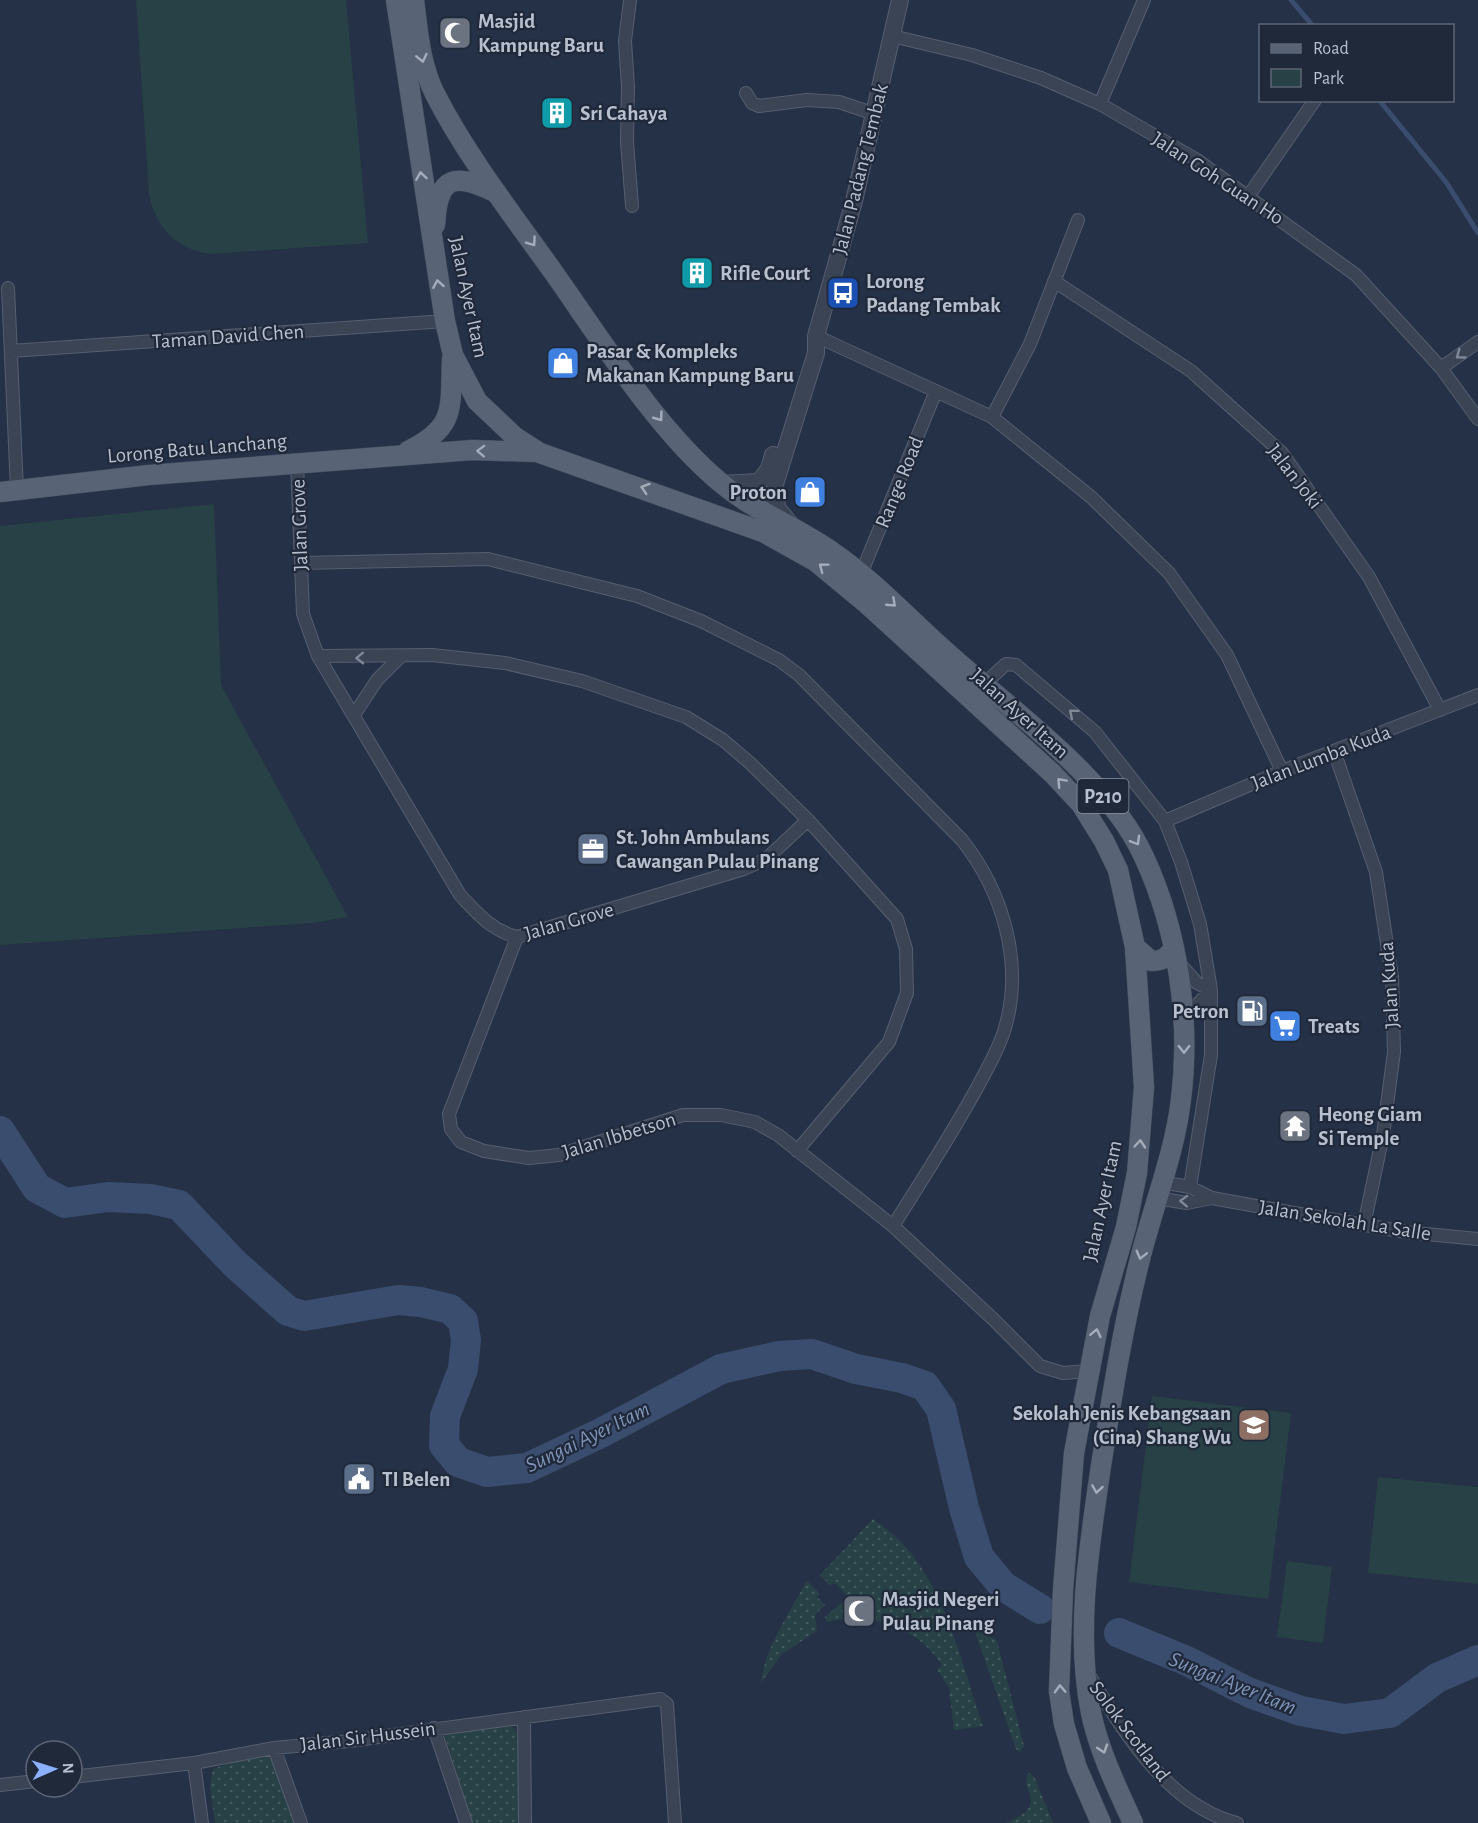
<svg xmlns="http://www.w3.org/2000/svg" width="1478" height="1823" font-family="'Alegreya Sans',sans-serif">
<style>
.grass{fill:url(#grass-dots)}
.park{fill:#274146}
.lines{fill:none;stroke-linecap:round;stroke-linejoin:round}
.stream{stroke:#3a4d6f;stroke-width:5}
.river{stroke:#3a4d6f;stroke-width:30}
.minor-casing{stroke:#565f6f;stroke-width:14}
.tertiary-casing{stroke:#565f6f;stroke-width:18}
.primary-casing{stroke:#444d5e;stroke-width:21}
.minor{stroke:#3a4455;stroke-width:12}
.tertiary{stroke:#3a4455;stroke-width:16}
.primary{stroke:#586375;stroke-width:20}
.oneway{stroke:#a5adbc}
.oneway2{stroke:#7f8898}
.labels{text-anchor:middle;stroke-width:4.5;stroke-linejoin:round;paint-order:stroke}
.shield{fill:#1f293a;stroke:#8a92a2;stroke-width:1.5}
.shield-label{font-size:20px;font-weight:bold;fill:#b8bfce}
.poi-label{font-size:21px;font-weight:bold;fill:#b8bfce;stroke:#1f293a;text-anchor:start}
.street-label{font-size:21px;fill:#b8bfce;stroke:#1f293a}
.water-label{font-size:22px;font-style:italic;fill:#7d93b7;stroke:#1f293a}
</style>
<defs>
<pattern id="grass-dots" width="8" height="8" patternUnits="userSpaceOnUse" patternTransform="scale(1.5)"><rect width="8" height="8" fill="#274146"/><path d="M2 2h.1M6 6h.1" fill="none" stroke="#445b60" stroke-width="1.8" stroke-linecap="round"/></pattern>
</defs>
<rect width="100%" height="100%" fill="#253146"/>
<path class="grass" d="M873,1519C889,1531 905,1543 916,1560C949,1605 965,1673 983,1726L954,1730L949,1688L937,1669L942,1665C917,1627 871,1611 827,1622L825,1617L848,1597L834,1582L830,1586L820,1575Z
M807,1581L820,1594L817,1597L825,1605L815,1615L817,1631L782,1654L761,1683C764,1650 791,1609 807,1581Z
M977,1629L997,1641L1024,1746L1020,1752L1016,1749L976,1635Z
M506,1724L512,1726L517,1733L520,1823H473L445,1737L447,1733Z
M265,1754C280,1764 289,1806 295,1823H215L210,1786L213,1769L244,1758Z
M1029,1773L1034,1776L1053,1823H1006C1054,1802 1016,1791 1029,1773Z"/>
<path class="park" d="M136,0H346L368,243L210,254C176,249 155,227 149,194Z
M214,504L221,685L348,917L312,923L0,945V526Z
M1152,1396L1291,1413L1268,1599L1129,1582Z
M1378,1477L1478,1487V1584L1368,1573Z
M1287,1561L1332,1567L1323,1643L1277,1637Z"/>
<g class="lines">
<path class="stream" d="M1291,0L1313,26
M1379,100L1446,182L1478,233"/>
<path class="river" d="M0,1131L37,1188L65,1203L108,1197L150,1199L179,1205L235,1264L288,1311L304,1316L398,1300L421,1302L450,1309L463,1321L466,1340L463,1369L445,1416L444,1445L458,1462L487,1472L527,1468L601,1433L721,1369L779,1356L812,1354L856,1369L902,1378L925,1386L941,1409L964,1508L979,1557L1003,1586L1040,1609
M1119,1633L1187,1661L1250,1693L1301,1711L1344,1719L1390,1713L1437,1678L1478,1660"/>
<g class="minor-casing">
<path id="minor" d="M630,0L625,41L628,87L627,142L632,206
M892,36L972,55L1041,78L1100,104L1197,160L1356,275L1441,368L1478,419
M746,93L752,103L759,106L807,100L839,102L875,114
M1100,104L1144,0
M1249,195L1315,100
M1054,281L1191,371L1282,453L1369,577L1440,710
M8,288L17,490
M816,336L992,417L1091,497L1169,573L1227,655L1282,771
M11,351L445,321
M1441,368L1478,342
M992,417L1030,344L1078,220
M297,463L303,614L318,656L460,895C478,914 491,930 517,937L744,869L766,859L808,820
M301,563L488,559L637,596L701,621L779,660L799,675L962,840C1003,892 1024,963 1005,1028C999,1049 988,1067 978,1086C952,1134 922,1180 893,1226
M861,574L936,391
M318,656L432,655L505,663L582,681L686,717L723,740L750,763L808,820L897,919L906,949L907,993L889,1042L797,1151
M984,684L1006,664L1016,665L1095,732L1165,821L1181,862L1200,924L1211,990V1055L1190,1187
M354,715L377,680L401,656
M1334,751L1376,872L1392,977L1394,1052L1383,1135L1364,1225
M1165,821L1282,771L1478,695
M517,937L449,1114L451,1129L461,1142L484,1151L529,1158L559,1155L683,1115H721L755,1122L778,1135L893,1226L993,1319L1040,1366L1063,1373L1089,1371
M1179,963L1197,983L1211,990L1184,1019
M1161,1182L1190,1187L1212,1198L1294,1213L1406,1232L1478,1239
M1156,1198L1187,1203L1212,1198
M1089,1675C1124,1732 1168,1806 1237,1823
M524,1717L525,1823
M434,1728L466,1823
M274,1748L301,1823
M194,1763L202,1823
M72,1777L194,1763L274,1748L349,1741L660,1699L667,1704L675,1823
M0,1785L36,1781"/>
</g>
<g class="tertiary-casing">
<path id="tertiary" d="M722,484L759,482L769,469L773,455
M792,526L777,508L775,484L816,353V336L854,201L900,0"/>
</g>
<g class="primary-casing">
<path id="primary" d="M396,0L445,321L453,355L477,401L515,437L540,453L763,532L815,561L867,604L1053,774L1081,804L1104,841L1118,870L1135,947L1144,1087L1137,1173L1126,1227L1100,1316L1074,1453L1063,1590L1059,1691L1064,1724L1077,1768L1101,1823
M414,0C418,32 420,64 435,94C466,155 514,217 554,273C602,341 657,430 721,483C754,511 795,526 831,551C878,583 916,627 960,664C1022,718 1110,782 1144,857C1178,930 1191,1020 1181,1099C1175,1152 1154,1204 1141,1255C1123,1325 1112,1396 1101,1466C1089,1547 1075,1632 1091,1713C1099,1751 1117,1788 1133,1823
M435,225C438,173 456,173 497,193
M408,451C457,427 450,408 452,359
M0,492L149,475L472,450L537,452
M1135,947L1151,961C1162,961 1167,958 1173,949"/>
</g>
<use href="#minor" class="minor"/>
<use href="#tertiary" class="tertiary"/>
<use href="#primary" class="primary"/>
</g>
<defs><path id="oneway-chevron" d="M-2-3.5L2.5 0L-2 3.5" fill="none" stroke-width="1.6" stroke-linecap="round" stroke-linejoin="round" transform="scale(1.5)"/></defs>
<g class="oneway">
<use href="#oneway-chevron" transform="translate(422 58) rotate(77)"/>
<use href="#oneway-chevron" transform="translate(421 176) rotate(-99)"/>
<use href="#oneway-chevron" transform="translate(532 242) rotate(55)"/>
<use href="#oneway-chevron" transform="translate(438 284) rotate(-100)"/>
<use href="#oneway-chevron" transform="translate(659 417) rotate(53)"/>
<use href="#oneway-chevron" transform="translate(481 451) rotate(-178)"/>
<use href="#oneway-chevron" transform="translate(645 488) rotate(-162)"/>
<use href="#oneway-chevron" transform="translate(823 567) rotate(-143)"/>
<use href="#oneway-chevron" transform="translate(892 603) rotate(43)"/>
<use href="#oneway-chevron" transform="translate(1061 782) rotate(-133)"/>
<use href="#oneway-chevron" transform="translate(1136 841) rotate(60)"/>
<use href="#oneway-chevron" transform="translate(1184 1049) rotate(90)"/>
<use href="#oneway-chevron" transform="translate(1140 1144) rotate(-85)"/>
<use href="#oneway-chevron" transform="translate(1141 1255) rotate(104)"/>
<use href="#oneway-chevron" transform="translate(1096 1333) rotate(-78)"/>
<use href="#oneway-chevron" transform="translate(1097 1489) rotate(99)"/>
<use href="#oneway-chevron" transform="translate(1060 1689) rotate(-92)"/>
<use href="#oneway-chevron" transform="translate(1103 1749) rotate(72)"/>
</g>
<g class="oneway2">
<use href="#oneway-chevron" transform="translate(1460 355) rotate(144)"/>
<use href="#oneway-chevron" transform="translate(360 658) rotate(179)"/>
<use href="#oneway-chevron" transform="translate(1073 713) rotate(-140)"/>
<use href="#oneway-chevron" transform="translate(1184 1201) rotate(-178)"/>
</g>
<defs>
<g id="mosque-square" transform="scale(1.725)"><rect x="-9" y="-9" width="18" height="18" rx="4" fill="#6b7280" stroke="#1f293a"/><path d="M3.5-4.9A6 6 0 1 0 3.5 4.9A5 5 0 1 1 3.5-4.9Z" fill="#fff"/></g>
<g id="building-square" transform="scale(1.725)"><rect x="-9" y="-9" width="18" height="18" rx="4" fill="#0f9aa8" stroke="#1f293a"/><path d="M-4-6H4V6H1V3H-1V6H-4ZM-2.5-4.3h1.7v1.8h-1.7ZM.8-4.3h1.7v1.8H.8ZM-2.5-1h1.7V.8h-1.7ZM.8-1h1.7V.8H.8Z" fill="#fff"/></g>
<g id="bus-square" transform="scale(1.725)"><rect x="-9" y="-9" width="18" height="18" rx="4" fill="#1a4fb4" stroke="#1f293a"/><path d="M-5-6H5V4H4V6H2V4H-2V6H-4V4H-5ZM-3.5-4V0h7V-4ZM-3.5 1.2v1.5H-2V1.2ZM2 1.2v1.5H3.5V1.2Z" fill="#fff"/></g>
<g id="shop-square" transform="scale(1.725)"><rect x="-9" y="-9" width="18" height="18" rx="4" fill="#3f7fe0" stroke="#1f293a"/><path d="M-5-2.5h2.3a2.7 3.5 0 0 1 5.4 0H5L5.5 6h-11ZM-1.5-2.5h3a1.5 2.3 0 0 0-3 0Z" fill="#fff"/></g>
<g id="office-square" transform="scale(1.725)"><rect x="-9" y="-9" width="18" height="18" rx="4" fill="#5c6f8a" stroke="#1f293a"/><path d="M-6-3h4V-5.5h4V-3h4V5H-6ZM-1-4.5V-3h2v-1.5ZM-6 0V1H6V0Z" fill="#fff"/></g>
<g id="fuel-square" transform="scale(1.725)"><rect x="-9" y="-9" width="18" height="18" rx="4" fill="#5c6f8a" stroke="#1f293a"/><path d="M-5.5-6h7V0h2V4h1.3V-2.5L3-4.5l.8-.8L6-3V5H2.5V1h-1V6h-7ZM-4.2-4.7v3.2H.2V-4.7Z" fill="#fff"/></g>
<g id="supermarket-square" transform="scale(1.725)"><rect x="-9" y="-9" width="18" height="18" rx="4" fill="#3f7fe0" stroke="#1f293a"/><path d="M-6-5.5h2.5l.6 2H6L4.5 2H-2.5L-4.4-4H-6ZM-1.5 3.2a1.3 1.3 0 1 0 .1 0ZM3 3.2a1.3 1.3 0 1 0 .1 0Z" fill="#fff"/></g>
<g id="temple-square" transform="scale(1.725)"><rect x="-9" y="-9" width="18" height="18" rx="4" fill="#6b7280" stroke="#1f293a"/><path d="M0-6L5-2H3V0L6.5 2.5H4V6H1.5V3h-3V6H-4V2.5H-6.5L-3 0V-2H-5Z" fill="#fff"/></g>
<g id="school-square" transform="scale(1.725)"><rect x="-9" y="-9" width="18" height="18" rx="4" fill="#8d6e63" stroke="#1f293a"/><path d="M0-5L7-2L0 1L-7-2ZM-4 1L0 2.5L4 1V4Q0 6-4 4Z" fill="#fff"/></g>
<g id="civic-square" transform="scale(1.725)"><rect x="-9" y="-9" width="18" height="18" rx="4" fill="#5c6f8a" stroke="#1f293a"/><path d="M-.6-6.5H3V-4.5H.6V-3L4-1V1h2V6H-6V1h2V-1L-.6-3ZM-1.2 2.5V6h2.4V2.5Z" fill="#fff"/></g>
</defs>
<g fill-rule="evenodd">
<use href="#mosque-square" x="455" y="33"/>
<use href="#building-square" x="557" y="113"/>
<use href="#building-square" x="697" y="273"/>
<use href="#bus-square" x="843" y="293"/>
<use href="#shop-square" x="563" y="363"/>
<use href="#shop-square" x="810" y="492"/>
<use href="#office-square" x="593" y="849"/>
<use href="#fuel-square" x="1252" y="1011"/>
<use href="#supermarket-square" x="1285" y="1026"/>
<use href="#temple-square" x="1295" y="1126"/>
<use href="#school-square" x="1254" y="1425"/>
<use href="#civic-square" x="359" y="1479"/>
<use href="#mosque-square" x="859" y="1611"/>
</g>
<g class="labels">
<rect class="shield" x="1077.5" y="779" width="51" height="34" rx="4.5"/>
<g class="shield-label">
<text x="1103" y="803">P210</text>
</g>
<g class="poi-label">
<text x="478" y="28">Masjid<tspan x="478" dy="24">Kampung Baru</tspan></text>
<text x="580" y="120">Sri Cahaya</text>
<text x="720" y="280">Rifle Court</text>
<text x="866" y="288">Lorong<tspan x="866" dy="24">Padang Tembak</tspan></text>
<text x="586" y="358">Pasar &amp; Kompleks<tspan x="586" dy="24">Makanan Kampung Baru</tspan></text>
<text x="787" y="499" text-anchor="end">Proton</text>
<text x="616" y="844">St. John Ambulans<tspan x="616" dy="24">Cawangan Pulau Pinang</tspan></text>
<text x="1229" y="1018" text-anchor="end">Petron</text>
<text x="1308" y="1033">Treats</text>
<text x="1318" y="1121">Heong Giam<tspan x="1318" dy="24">Si Temple</tspan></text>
<text x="1231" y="1420" text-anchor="end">Sekolah Jenis Kebangsaan<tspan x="1231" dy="24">(Cina) Shang Wu</tspan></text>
<text x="382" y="1486">TI Belen</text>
<text x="882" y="1606">Masjid Negeri<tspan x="882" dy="24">Pulau Pinang</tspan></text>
</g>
<g class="street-label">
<text transform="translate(860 169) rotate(-76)" y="7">Jalan Padang Tembak</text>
<text transform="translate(1218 178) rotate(33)" y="7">Jalan Goh Guan Ho</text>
<text transform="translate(469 297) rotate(78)" y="7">Jalan Ayer Itam</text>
<text transform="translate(228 336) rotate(-4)" y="7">Taman David Chen</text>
<text transform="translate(197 448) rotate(-5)" y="7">Lorong Batu Lanchang</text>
<text transform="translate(1295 476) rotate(52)" y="7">Jalan Joki</text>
<text transform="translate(899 482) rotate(-68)" y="7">Range Road</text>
<text transform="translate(299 525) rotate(-92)" y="7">Jalan Grove</text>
<text transform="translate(1020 713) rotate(42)" y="7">Jalan Ayer Itam</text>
<text transform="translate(1321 757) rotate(-21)" y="7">Jalan Lumba Kuda</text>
<text transform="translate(569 921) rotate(-16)" y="7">Jalan Grove</text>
<text transform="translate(1389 985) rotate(-94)" y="7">Jalan Kuda</text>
<text transform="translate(619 1135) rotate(-17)" y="7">Jalan Ibbetson</text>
<text transform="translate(1102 1201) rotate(-78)" y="7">Jalan Ayer Itam</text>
<text transform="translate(1345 1220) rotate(9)" y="7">Jalan Sekolah La Salle</text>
<text transform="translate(1130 1731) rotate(53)" y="7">Solok Scotland</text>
<text transform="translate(368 1736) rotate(-7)" y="7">Jalan Sir Hussein</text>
</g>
<g class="water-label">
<text transform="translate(587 1436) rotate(-26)" y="8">Sungai Ayer Itam</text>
<text transform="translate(1233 1682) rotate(22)" y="8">Sungai Ayer Itam</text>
</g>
</g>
<rect x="1259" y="24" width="195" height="78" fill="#1f293a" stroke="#5c6575" stroke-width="1.5"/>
<rect x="1271" y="44" width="30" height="9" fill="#586375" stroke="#5c6575" stroke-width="1.5"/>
<text x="1313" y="54" font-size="18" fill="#b8bfce">Road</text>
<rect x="1271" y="69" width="30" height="18" fill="#274146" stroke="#5c6575" stroke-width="1.5"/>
<text x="1313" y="84" font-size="18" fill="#b8bfce">Park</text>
<g transform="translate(54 1769) rotate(87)"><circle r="28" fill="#1f293a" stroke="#5c6575" stroke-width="1.5"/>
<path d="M0-4.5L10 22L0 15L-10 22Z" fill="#8cb2ff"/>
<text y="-9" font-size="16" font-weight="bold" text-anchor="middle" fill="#b8bfce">N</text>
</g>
</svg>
